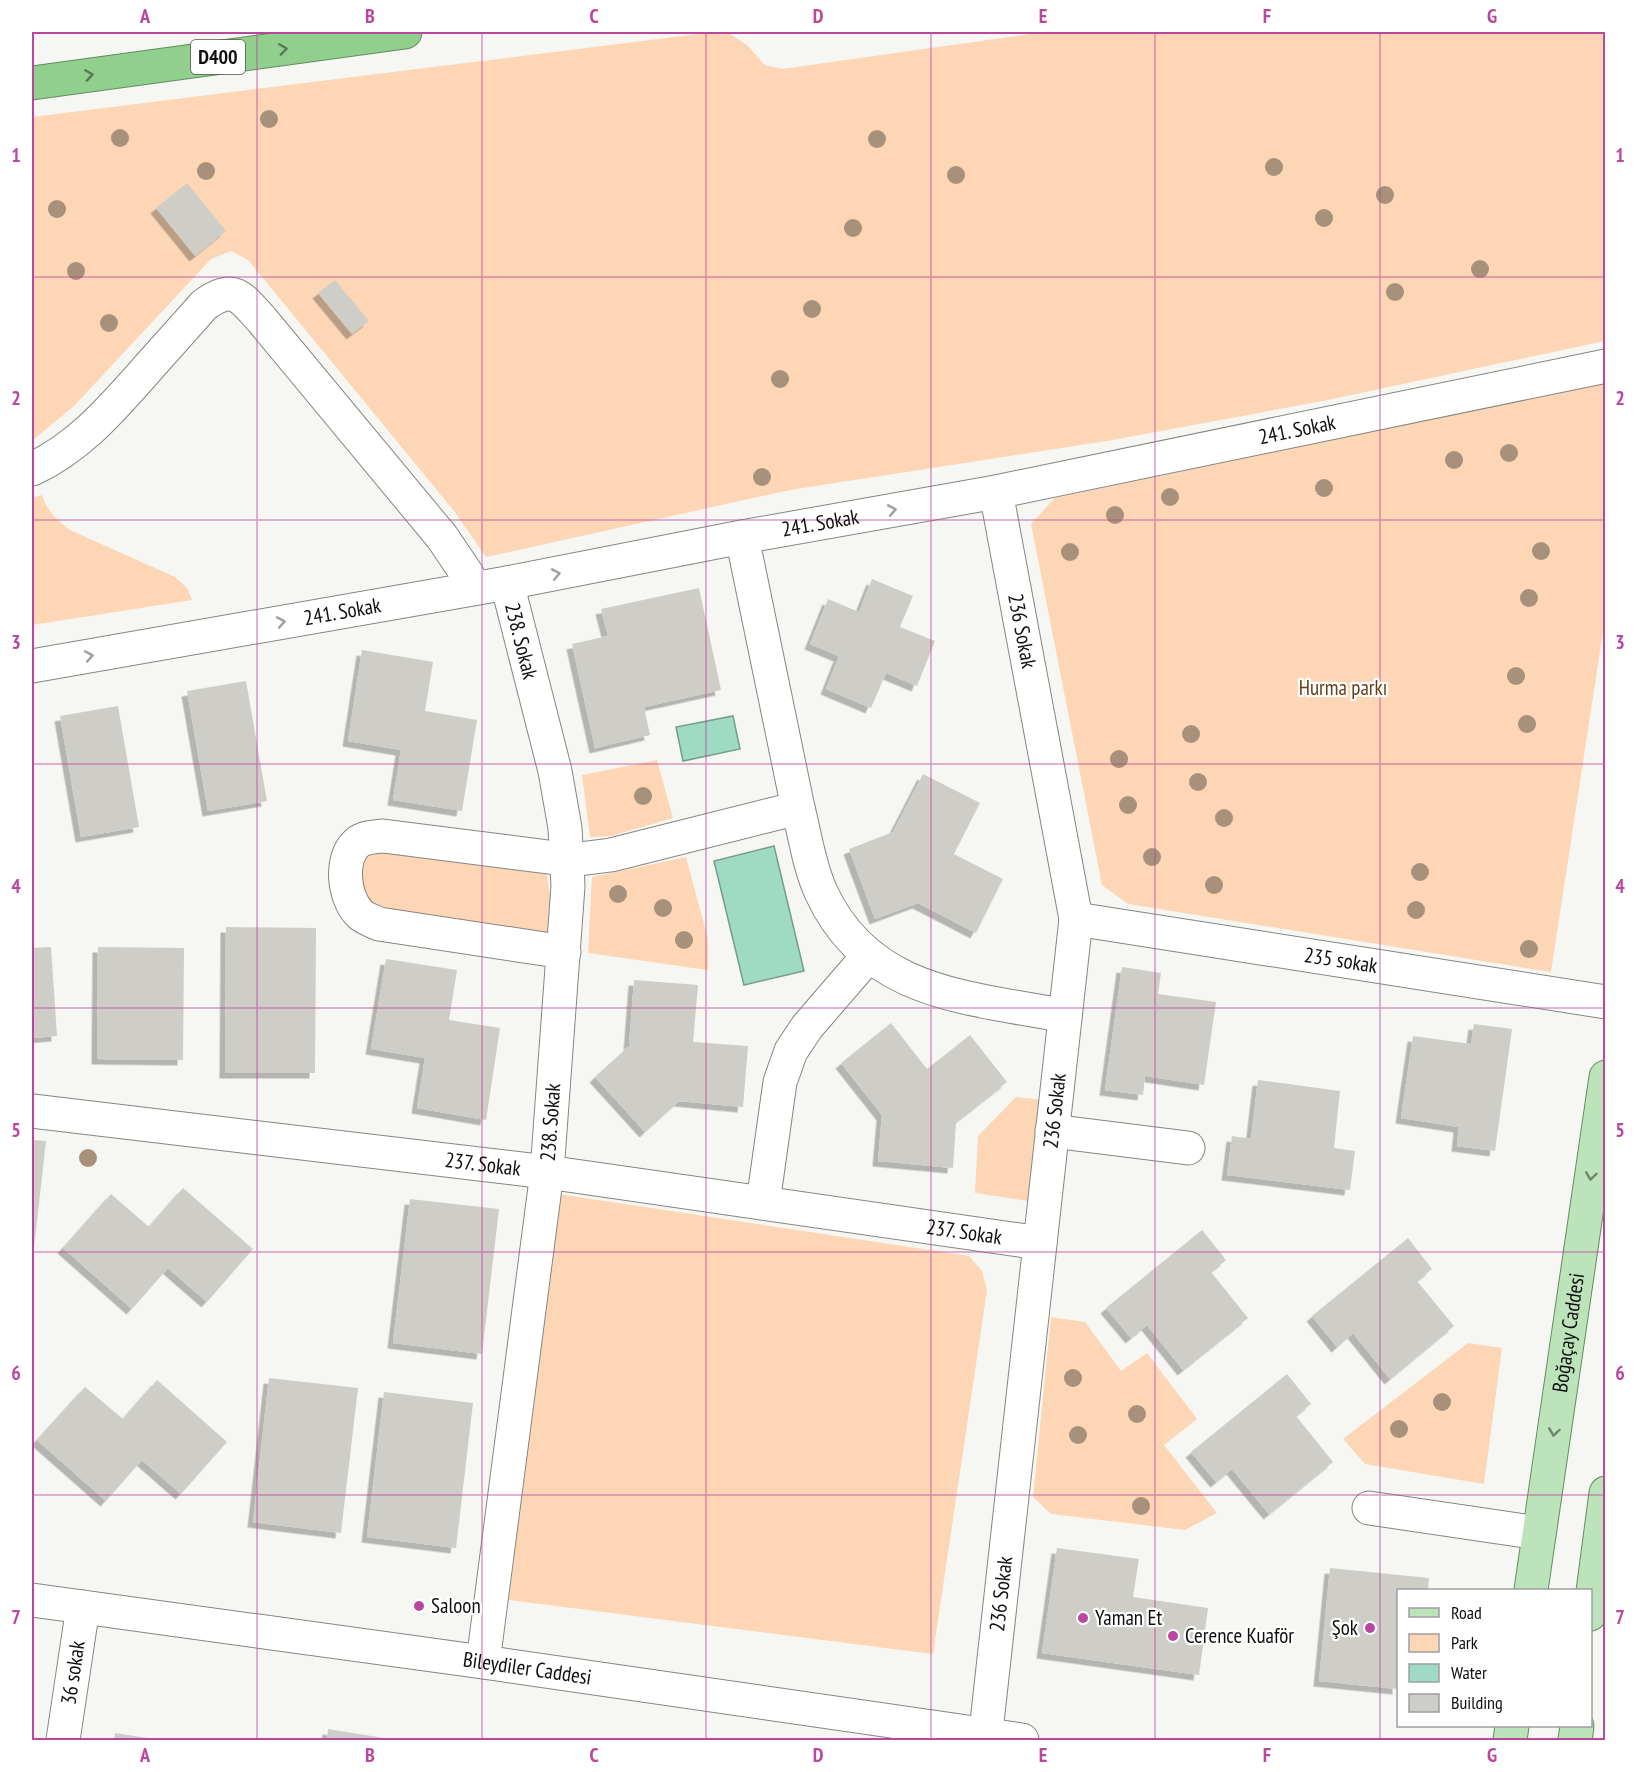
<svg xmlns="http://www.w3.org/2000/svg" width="1637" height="1772" font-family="'PT Sans Narrow',sans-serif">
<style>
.green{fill:#fdd6b6}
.water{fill:#9fdac5;stroke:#749d8e;stroke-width:1.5}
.building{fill:#cfcdc8;filter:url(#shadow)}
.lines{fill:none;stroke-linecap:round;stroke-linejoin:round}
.minor-casing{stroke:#858681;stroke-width:35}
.major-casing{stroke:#628c60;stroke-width:35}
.highway-casing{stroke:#628c60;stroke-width:35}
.minor{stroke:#fff;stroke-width:33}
.major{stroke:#bce3ba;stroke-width:33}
.highway{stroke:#90d08c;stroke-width:33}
.tree{fill:#a7917a}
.oneway{stroke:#567953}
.oneway2{stroke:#9f9f9e}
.oneway3{stroke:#6e846c}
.grid{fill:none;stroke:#bb469e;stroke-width:1.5;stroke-opacity:0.55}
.poi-dot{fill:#bb469e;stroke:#fff;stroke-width:2}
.labels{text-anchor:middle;stroke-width:4.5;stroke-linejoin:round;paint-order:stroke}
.shield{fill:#fff;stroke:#565756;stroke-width:1.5}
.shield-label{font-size:20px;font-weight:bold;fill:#0e0f0d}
.street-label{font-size:21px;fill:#0e0f0d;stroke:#fff}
.park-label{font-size:21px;fill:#673e17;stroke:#fff}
.poi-label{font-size:21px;fill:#0e0f0d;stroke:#fff;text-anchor:start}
.neatline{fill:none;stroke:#bb469e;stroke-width:2}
.grid-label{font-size:20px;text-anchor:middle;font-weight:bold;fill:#bb469e}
</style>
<defs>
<filter id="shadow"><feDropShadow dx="-5.5" dy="5.5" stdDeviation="0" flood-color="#0004"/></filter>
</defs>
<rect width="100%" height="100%" fill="#f6f7f2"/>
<path class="green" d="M714,32L730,34L747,45L765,65L782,69L1044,32H1605V341L1328,400L1107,441L790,490L486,557L454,511L248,260L231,251L211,259L74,406L32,441V117Z
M1605,382V618L1551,972L1128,904L1102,885L1031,524L1055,498Z
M42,495C47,511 57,520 70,530L175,577L187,588L192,600L32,625V498Z
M657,760L673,818L611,836L590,837L582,775Z
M383,850L546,870L550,895L547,940L377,908L364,894L360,876L363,860L369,853Z
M686,857L708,939V970L588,953L592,877Z
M1016,1097L1045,1100L1034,1202L975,1193L978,1136Z
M558,1194L969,1256L982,1271L987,1290L933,1654L509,1600Z
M1051,1317L1085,1322L1121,1371L1147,1353L1197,1419L1164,1445L1217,1513L1185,1530L1051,1514L1033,1497Z
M1468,1343L1502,1348L1484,1484L1365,1464L1343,1439Z"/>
<path class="water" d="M733,716L740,749L683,761L676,727Z
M774,846L804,971L744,985L714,861Z"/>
<path class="building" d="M187,183L226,231L195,256L156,208Z
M335,280L369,321L352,334L318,293Z
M872,579L913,596L900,627L935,641L917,686L886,673L871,708L826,689L839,656L810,644L828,599L859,612Z
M699,588L721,690L644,707L650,735L595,748L572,644L608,636L601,609Z
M362,650L433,662L425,711L477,720L462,811L393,800L401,750L348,741Z
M246,681L267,801L208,811L187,691Z
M118,706L139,827L81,837L60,716Z
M923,774L980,803L954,854L1003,879L976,933L918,903L875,919L849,849L893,832Z
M226,927L316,928L315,1073H225Z
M51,947L57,1036L32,1038V948Z
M98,947L184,948L183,1060L97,1059Z
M386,959L457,970L449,1020L500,1028L486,1120L417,1108L425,1058L371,1049Z
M1122,967L1161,973L1158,994L1216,1002L1204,1085L1145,1076L1143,1095L1105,1090Z
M634,980L698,985L693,1042L748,1046L743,1107L679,1101L645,1132L595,1077L629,1046Z
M891,1023L927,1069L970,1035L1007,1082L956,1122L953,1168L878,1161L882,1115L841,1063Z
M1474,1024L1512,1029L1495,1151L1457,1146L1459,1127L1401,1118L1413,1036L1471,1044Z
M1258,1080L1340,1091L1334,1148L1355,1151L1350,1190L1227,1175L1232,1136L1251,1139Z
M32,1140L46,1141L33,1257H32Z
M183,1188L253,1249L207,1302L168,1268L132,1309L63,1248L111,1194L149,1227Z
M410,1199L499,1209L482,1354L393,1343Z
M1202,1230L1226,1260L1211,1272L1248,1318L1183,1370L1147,1325L1131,1338L1106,1308Z
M1408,1238L1432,1269L1417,1281L1454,1326L1390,1379L1353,1333L1337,1347L1312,1316Z
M1287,1374L1311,1404L1296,1416L1333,1462L1269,1514L1232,1469L1216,1482L1191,1452Z
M269,1378L358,1388L341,1533L253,1522Z
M157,1380L227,1442L181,1494L142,1460L106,1501L37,1440L85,1387L123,1419Z
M384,1392L473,1403L456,1548L367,1537Z
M1057,1548L1139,1559L1133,1597L1208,1608L1199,1675L1042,1653Z
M1330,1568L1429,1578L1428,1590H1398V1689L1319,1681Z
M328,1729L390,1739V1740H327Z
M115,1733L154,1739V1740H114Z"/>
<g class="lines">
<g class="minor-casing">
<g id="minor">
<path d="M32,469C76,449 108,413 140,377C161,353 183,329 204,305C234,283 241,297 262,320L442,537L467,574L474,588"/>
<path d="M742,537L798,808"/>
<path id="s1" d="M32,666L507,583L742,537L996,492L1606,366"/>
<path id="s2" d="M1076,919L1606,1002"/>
<path d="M564,952L379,924C373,921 363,918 359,913C344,897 339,859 357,843C364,837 374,837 383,836L556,858L579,859L611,855L798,808C805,835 809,866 821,892C868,995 968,997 1065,1016"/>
<path id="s3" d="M32,1111L547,1172L1040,1243"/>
<path d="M1052,1131L1188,1148"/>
<path d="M763,1203L780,1082L791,1051L807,1027L869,955"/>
<path d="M1369,1508L1539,1533"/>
<path id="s4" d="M32,1600L483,1662L1022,1740"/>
<path id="s5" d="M483,1662L547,1172L568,886L565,828L555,771L507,583"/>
<path id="s6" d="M63,1740L83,1607"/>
<path id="s7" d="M985,1740L1076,919L996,492"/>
</g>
</g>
<g class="major-casing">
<g id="major">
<path id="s8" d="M1531,1590L1606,1077"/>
<path d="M1590,1614L1606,1493"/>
<path d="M1510,1740L1512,1726"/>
<path d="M1575,1740L1577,1726"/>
</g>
</g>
<g class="highway-casing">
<path id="highway" d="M32,83L405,32"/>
</g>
<use href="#minor" class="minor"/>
<use href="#major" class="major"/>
<use href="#highway" class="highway"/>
</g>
<g class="tree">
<circle cx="269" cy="119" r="9"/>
<circle cx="120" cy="138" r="9"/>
<circle cx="877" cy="139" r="9"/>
<circle cx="1274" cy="167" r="9"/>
<circle cx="206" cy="171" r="9"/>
<circle cx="956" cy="175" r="9"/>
<circle cx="1385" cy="195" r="9"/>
<circle cx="57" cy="209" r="9"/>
<circle cx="1324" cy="218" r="9"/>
<circle cx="853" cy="228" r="9"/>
<circle cx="1480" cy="269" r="9"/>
<circle cx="76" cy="271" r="9"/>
<circle cx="1395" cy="292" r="9"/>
<circle cx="812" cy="309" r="9"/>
<circle cx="109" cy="323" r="9"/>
<circle cx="780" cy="379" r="9"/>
<circle cx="1509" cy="453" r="9"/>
<circle cx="1454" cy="460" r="9"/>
<circle cx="762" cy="477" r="9"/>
<circle cx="1324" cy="488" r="9"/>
<circle cx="1170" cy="497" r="9"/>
<circle cx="1115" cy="515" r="9"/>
<circle cx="1541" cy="551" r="9"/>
<circle cx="1070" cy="552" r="9"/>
<circle cx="1529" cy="598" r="9"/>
<circle cx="1516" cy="676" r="9"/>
<circle cx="1527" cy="724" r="9"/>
<circle cx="1191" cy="734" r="9"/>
<circle cx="1119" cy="759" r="9"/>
<circle cx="1198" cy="782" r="9"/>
<circle cx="643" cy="796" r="9"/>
<circle cx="1128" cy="805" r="9"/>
<circle cx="1224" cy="818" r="9"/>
<circle cx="1152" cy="857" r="9"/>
<circle cx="1420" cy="872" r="9"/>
<circle cx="1214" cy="885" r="9"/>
<circle cx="618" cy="894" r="9"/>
<circle cx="663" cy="908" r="9"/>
<circle cx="1416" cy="910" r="9"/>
<circle cx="684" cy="940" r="9"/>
<circle cx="1529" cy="949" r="9"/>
<circle cx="88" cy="1158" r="9"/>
<circle cx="1073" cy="1378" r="9"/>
<circle cx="1442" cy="1402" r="9"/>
<circle cx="1137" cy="1414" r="9"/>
<circle cx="1399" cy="1429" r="9"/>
<circle cx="1078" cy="1435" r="9"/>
<circle cx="1141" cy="1506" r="9"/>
</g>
<defs><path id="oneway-chevron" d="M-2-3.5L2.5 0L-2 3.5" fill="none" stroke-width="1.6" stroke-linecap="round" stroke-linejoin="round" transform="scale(1.5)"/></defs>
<g class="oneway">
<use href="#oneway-chevron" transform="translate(283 49) rotate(-8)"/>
<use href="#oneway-chevron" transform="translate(89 75) rotate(-8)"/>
</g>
<g class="oneway2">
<use href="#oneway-chevron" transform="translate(892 510) rotate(-10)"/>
<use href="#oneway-chevron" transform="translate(556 574) rotate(-11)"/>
<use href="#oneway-chevron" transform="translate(281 622) rotate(-10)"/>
<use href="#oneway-chevron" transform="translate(89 656) rotate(-10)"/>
</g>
<g class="oneway3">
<use href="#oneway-chevron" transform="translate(1591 1176) rotate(98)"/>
<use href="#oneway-chevron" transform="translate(1554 1432) rotate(98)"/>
</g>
<path class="grid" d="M257,32V1740M482,32V1740M706,32V1740M931,32V1740M1155,32V1740M1380,32V1740M32,277H1606M32,520H1606M32,764H1606M32,1008H1606M32,1252H1606M32,1495H1606"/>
<g class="poi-dot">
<circle cx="419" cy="1606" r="6"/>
<circle cx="1083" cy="1618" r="6"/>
<circle cx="1370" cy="1628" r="6"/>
<circle cx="1173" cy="1636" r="6"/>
</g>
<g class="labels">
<rect class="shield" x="191" y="40" width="54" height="34" rx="4.5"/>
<g class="shield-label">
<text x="218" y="64">D400</text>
</g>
<g class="street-label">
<text dy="7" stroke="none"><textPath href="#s1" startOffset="1287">241. Sokak</textPath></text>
<text dy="7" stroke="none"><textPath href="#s1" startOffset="801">241. Sokak</textPath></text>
<text dy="7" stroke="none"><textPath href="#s1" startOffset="315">241. Sokak</textPath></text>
<text transform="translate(1022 631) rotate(79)" y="7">236 Sokak</text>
<text transform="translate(521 641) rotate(76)" y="7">238. Sokak</text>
<text dy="7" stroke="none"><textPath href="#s2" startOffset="268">235 sokak</textPath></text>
<text dy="7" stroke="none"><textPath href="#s7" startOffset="633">236 Sokak</textPath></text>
<text dy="7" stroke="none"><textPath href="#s5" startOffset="544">238. Sokak</textPath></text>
<text dy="7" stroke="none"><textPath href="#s3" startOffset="454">237. Sokak</textPath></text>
<text dy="7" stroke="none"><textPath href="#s3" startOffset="940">237. Sokak</textPath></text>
<text dy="7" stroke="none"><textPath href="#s8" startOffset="260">Boğaçay Caddesi</textPath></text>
<text dy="7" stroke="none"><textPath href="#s7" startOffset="147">236 Sokak</textPath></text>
<text dy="7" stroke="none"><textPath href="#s4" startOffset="500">Bileydiler Caddesi</textPath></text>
<text dy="7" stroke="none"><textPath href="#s6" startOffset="68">36 sokak</textPath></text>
</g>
<g class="park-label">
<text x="1343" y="695">Hurma parkı</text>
</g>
<g class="poi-label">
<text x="431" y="1613">Saloon</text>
<text x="1095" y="1625">Yaman Et</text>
<text x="1358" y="1635" text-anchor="end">Şok</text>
<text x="1185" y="1643">Cerence Kuaför</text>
</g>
</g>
<rect width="1637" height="1772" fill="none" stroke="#ffffff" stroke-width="66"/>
<rect x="1397" y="1589" width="195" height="138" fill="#ffffff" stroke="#9f9f9e" stroke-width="1.5"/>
<rect x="1409" y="1608" width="30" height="9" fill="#bce3ba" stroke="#9f9f9e" stroke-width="1.5"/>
<text x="1451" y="1619" font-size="18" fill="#0e0f0d">Road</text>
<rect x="1409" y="1634" width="30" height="18" fill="#fdd6b6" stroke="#9f9f9e" stroke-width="1.5"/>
<text x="1451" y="1649" font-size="18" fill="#0e0f0d">Park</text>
<rect x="1409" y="1664" width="30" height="18" fill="#9fdac5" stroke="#9f9f9e" stroke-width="1.5"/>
<text x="1451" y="1679" font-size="18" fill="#0e0f0d">Water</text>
<rect x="1409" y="1694" width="30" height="18" fill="#cfcdc8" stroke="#9f9f9e" stroke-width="1.5"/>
<text x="1451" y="1709" font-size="18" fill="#0e0f0d">Building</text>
<rect x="33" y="33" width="1571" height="1706" class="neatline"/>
<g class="grid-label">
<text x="145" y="23">A</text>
<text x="370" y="23">B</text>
<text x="594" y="23">C</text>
<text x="818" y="23">D</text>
<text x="1043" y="23">E</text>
<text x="1267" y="23">F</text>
<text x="1492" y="23">G</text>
<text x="16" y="162">1</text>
<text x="1620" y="162">1</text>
<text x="16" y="405">2</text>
<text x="1620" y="405">2</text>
<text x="16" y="649">3</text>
<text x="1620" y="649">3</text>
<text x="16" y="893">4</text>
<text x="1620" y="893">4</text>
<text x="16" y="1137">5</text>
<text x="1620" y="1137">5</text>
<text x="16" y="1380">6</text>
<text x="1620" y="1380">6</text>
<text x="16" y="1624">7</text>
<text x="1620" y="1624">7</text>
<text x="145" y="1762">A</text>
<text x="370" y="1762">B</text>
<text x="594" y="1762">C</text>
<text x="818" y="1762">D</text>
<text x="1043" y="1762">E</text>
<text x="1267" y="1762">F</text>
<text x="1492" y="1762">G</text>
</g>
</svg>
